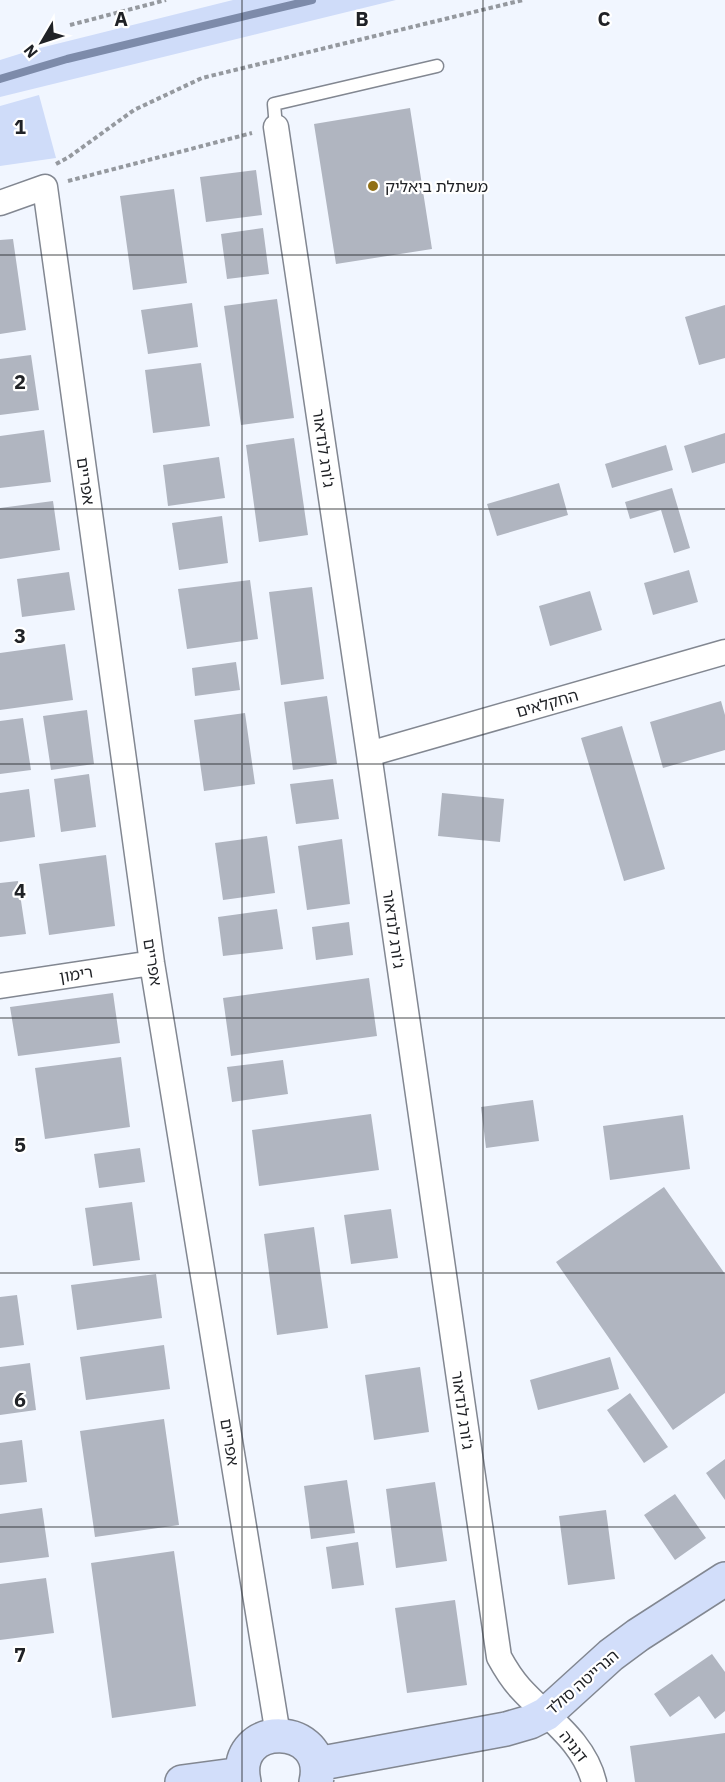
<svg xmlns="http://www.w3.org/2000/svg" width="725" height="1782" font-family="'IBM Plex Sans','Noto Sans Hebrew',sans-serif">
<style>
.green{fill:#cfdcf9}
.lines{fill:none;stroke-linecap:round;stroke-linejoin:round}
.stream{stroke:#7d8baa;stroke-width:8}
.building{fill:#b0b5c0}
.lane-casing{stroke:#828791;stroke-width:15}
.street-casing{stroke:#828791;stroke-width:27}
.secondary-casing{stroke:#828791;stroke-width:36}
.path{stroke:#95999f;stroke-width:4;stroke-dasharray:4.5 3;stroke-linecap:butt}
.lane{stroke:#fff;stroke-width:12}
.street{stroke:#fff;stroke-width:24}
.secondary{stroke:#d2defa;stroke-width:33}
.grid{fill:none;stroke:#202226;stroke-width:1.5;stroke-opacity:0.55}
.poi-dot{fill:#917016;stroke:#fff;stroke-width:2}
.labels{text-anchor:middle;stroke-width:4.5;stroke-linejoin:round;paint-order:stroke}
.poi-label{font-size:16px;fill:#202226;stroke:#fff;text-anchor:start}
.street-label{font-size:16px;fill:#202226;stroke:#fff}
.grid-label{font-size:20px;text-anchor:middle;font-weight:bold;fill:#202226;stroke:#fff;stroke-width:4.5;stroke-linejoin:round;paint-order:stroke}
</style>
<rect width="100%" height="100%" fill="#f1f6ff"/>
<path class="green" d="M233,0H396L0,97V60L32,50Z
M39,95L56,158L0,166V106Z"/>
<g class="lines">
<path class="stream" d="M0,79L67,59L312,0"/>
</g>
<path class="building" d="M410,108L432,249L336,264L314,124Z
M256,170L262,215L206,222L200,177Z
M174,189L187,283L133,290L120,196Z
M263,228L269,274L227,279L221,234Z
M13,239L26,330L0,334V240Z
M277,299L294,418L241,425L224,306Z
M192,303L198,347L148,354L141,310Z
M725,305V358L699,365L685,317Z
M31,355L39,410L0,415V359Z
M201,363L210,426L153,433L145,370Z
M44,430L51,482L0,488V436Z
M725,433V463L692,473L684,446Z
M294,438L308,535L259,542L246,445Z
M666,445L673,470L612,488L605,464Z
M219,457L225,498L168,506L163,465Z
M559,483L568,515L497,536L487,504Z
M672,488L690,548L674,553L661,510L630,519L625,502Z
M53,501L60,550L0,559V508Z
M222,516L228,563L179,570L172,523Z
M689,570L698,602L653,615L644,583Z
M69,572L75,610L22,617L17,579Z
M250,580L258,639L187,649L178,589Z
M312,587L324,679L281,685L269,592Z
M590,591L602,630L550,646L539,606Z
M65,644L73,700L0,710V653Z
M236,662L240,690L195,696L192,668Z
M327,696L337,764L293,770L284,702Z
M721,701L725,715V750L663,768L650,722Z
M87,710L94,764L51,770L43,716Z
M245,713L255,784L204,791L194,720Z
M23,718L31,770L0,774V721Z
M622,726L665,869L624,881L581,738Z
M89,774L96,827L61,832L54,779Z
M333,779L339,819L296,824L290,784Z
M29,789L35,837L0,842V793Z
M442,793L504,799L500,842L438,836Z
M267,836L275,893L223,900L215,843Z
M342,839L350,904L307,910L298,846Z
M106,855L115,926L49,935L39,864Z
M18,881L26,934L0,937V883Z
M277,909L283,949L223,956L218,917Z
M349,922L353,955L316,960L312,927Z
M369,978L377,1036L231,1056L223,998Z
M113,993L120,1043L18,1056L10,1007Z
M121,1057L130,1127L45,1139L35,1068Z
M283,1060L288,1094L232,1102L227,1067Z
M533,1100L539,1141L486,1148L481,1107Z
M371,1114L379,1170L259,1186L252,1130Z
M683,1115L690,1169L610,1180L603,1126Z
M140,1148L145,1182L99,1188L94,1154Z
M664,1187L725,1274V1393L673,1430L556,1262Z
M132,1202L140,1260L93,1266L85,1208Z
M391,1209L398,1258L351,1264L344,1215Z
M314,1227L328,1328L277,1335L264,1234Z
M156,1274L162,1318L77,1330L71,1285Z
M17,1295L24,1345L0,1348V1297Z
M164,1345L170,1389L86,1400L80,1357Z
M610,1357L619,1389L538,1410L530,1380Z
M30,1363L36,1410L0,1415V1367Z
M420,1367L429,1432L374,1440L365,1375Z
M630,1393L668,1447L644,1463L607,1410Z
M164,1419L179,1525L95,1537L80,1431Z
M22,1440L27,1482L0,1485V1443Z
M725,1459V1500L706,1473Z
M347,1480L355,1533L311,1539L304,1486Z
M435,1482L447,1561L396,1568L386,1489Z
M675,1494L706,1538L675,1560L644,1515Z
M42,1508L49,1557L0,1563V1514Z
M606,1510L615,1579L568,1585L559,1516Z
M358,1542L364,1585L332,1589L326,1547Z
M174,1551L196,1706L112,1718L91,1563Z
M46,1578L54,1633L0,1640V1584Z
M455,1600L467,1685L407,1693L395,1608Z
M712,1654L725,1672V1711L715,1719L699,1696L670,1717L654,1694Z
M725,1733V1782H635L630,1746Z"/>
<g class="lines">
<g class="lane-casing">
<path id="lane" d="M276,127L274,104L437,66"/>
</g>
<g class="street-casing">
<path id="street" d="M276,127L369,754L499,1657C505,1668 511,1678 520,1688C547,1718 584,1741 594,1782
M0,203L45,187L152,963L278,1735
M369,754L725,652
M0,986L152,963"/>
</g>
<g class="secondary-casing">
<path id="secondary" d="M317,1764L506,1729L530,1722L546,1714L611,1655L638,1635L725,1579
M182,1782L242,1774
M244,1782C230,1719 330,1722 316,1782"/>
</g>
<path class="path" d="M70,25L166,0
M56,164L69,157L134,110L202,78L523,0
M68,181L252,133"/>
<use href="#lane" class="lane"/>
<use href="#street" class="street"/>
<use href="#secondary" class="secondary"/>
</g>
<path class="grid" d="M242,0V1782M483,0V1782M0,255H725M0,509H725M0,764H725M0,1018H725M0,1273H725M0,1527H725"/>
<circle class="poi-dot" cx="373" cy="186" r="6"/>
<g class="labels">
<g class="poi-label">
<text x="385" y="192">משתלת ביאליק</text>
</g>
<g class="street-label">
<text transform="translate(324 448) rotate(82)" y="6">ג'ורג לנדאור</text>
<text transform="translate(86 481) rotate(82)" y="6">אפריים</text>
<text transform="translate(547 703) rotate(-16)" y="6">החקלאים</text>
<text transform="translate(394 929) rotate(82)" y="6">ג'ורג לנדאור</text>
<text transform="translate(153 962) rotate(81)" y="6">אפריים</text>
<text transform="translate(76 974) rotate(-9)" y="6">רימון</text>
<text transform="translate(463 1410) rotate(82)" y="6">ג'ורג לנדאור</text>
<text transform="translate(230 1442) rotate(81)" y="6">אפריים</text>
<text transform="translate(582 1682) rotate(-41)" y="6">הנרייטה סולד</text>
<text transform="translate(574 1746) rotate(52)" y="6">דגניה</text>
</g>
</g>
<g class="grid-label">
<text x="121" y="26">A</text>
<text x="362" y="26">B</text>
<text x="604" y="26">C</text>
<text x="20" y="134">1</text>
<text x="20" y="389">2</text>
<text x="20" y="643">3</text>
<text x="20" y="898">4</text>
<text x="20" y="1152">5</text>
<text x="20" y="1407">6</text>
<text x="20" y="1662">7</text>
</g>
<g transform="translate(42 42) rotate(231)" stroke="#ffffff" stroke-width="4.5" paint-order="stroke">
<path d="M0-4.5L10 22L0 15L-10 22Z" fill="#202226"/>
<text y="-9" font-size="16" font-weight="bold" text-anchor="middle" fill="#202226">N</text>
</g>
</svg>
